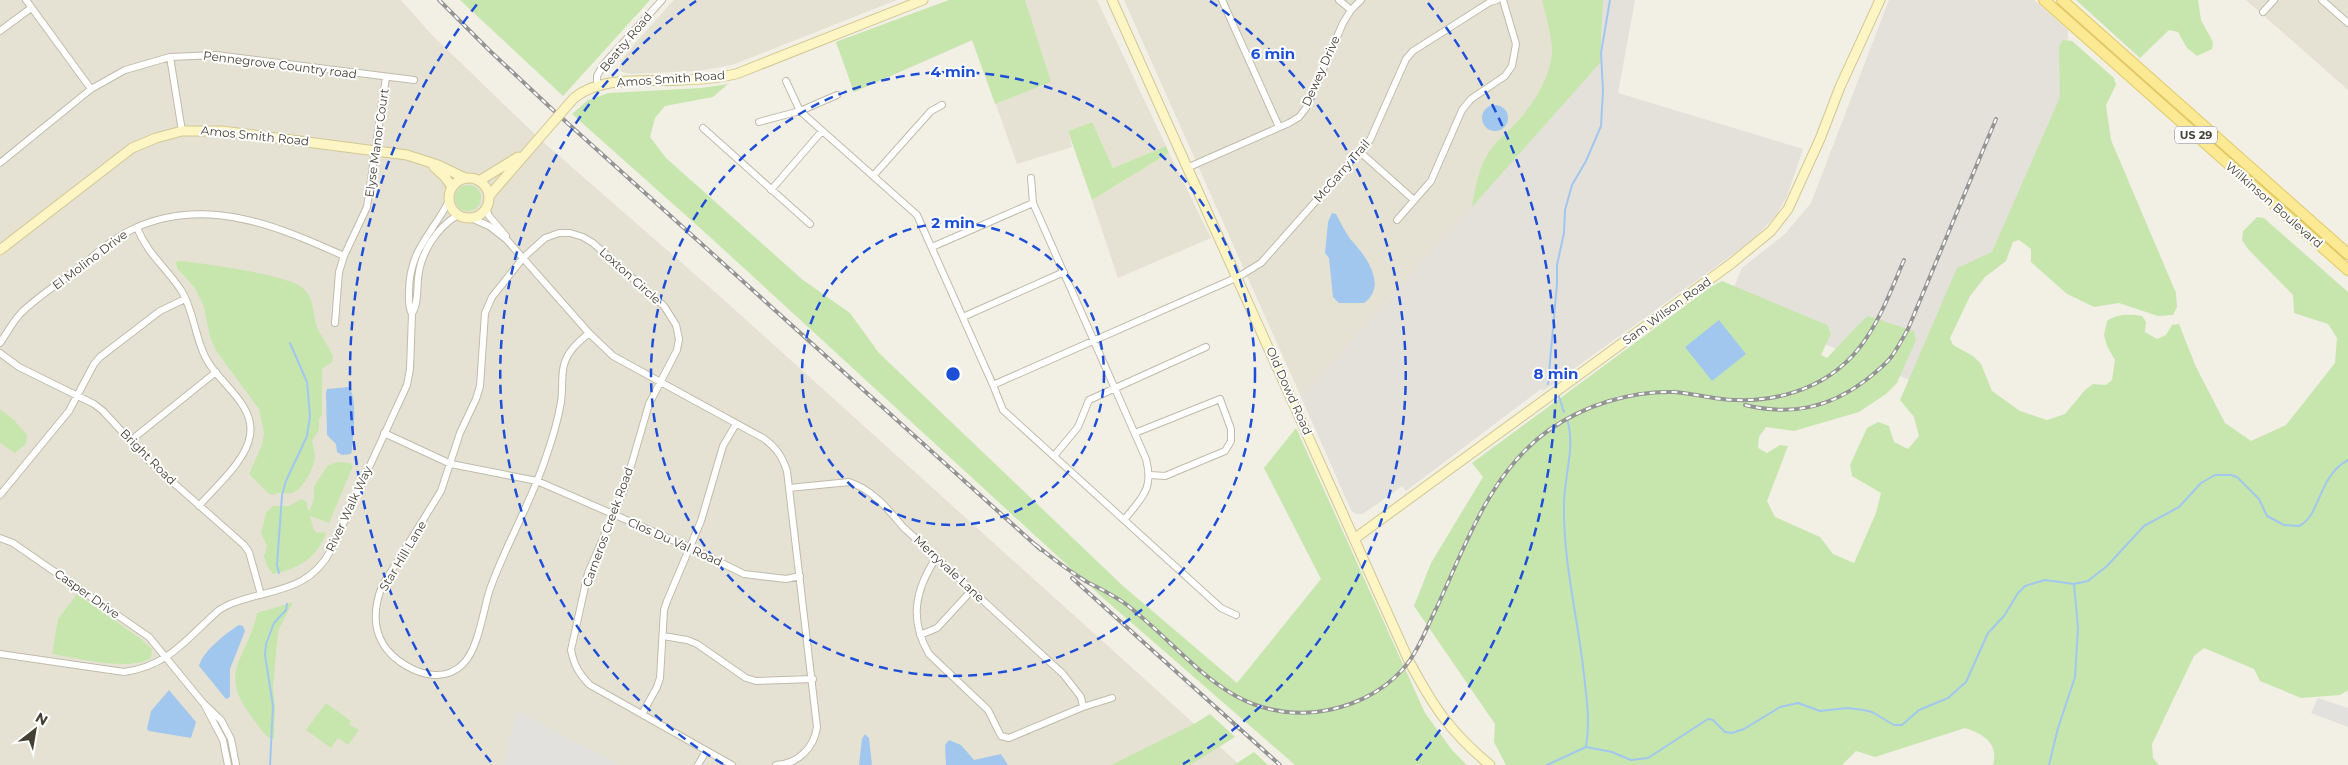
<svg xmlns="http://www.w3.org/2000/svg" width="2348" height="765" font-family="Montserrat,sans-serif">
<style>
.residential{fill:#e6e2d3}
.industrial{fill:#e4e0da}
.green{fill:#c7e6ae}
.parking{fill:#e3e1dd}
.water{fill:#a1c7ee}
.lines{fill:none;stroke-linecap:round;stroke-linejoin:round}
.stream{stroke:#a1c7ee;stroke-width:2}
.street-casing{stroke:#c0bbaa;stroke-width:8}
.secondary-casing{stroke:#d1c795;stroke-width:11}
.primary-casing{stroke:#e1c864;stroke-width:12}
.street{stroke:#fff;stroke-width:6}
.secondary{stroke:#fdf5c3;stroke-width:9}
.primary{stroke:#fce994;stroke-width:10}
.rail-casing{stroke:#949494;stroke-width:4}
.rail{stroke:#fff;stroke-width:2;stroke-dasharray:5.5;stroke-linecap:butt}
.secondary-bridge-casing{stroke:#d1c795;stroke-width:11;stroke-linecap:butt}
.secondary-bridge{stroke:#fdf5c3;stroke-width:9}
.ring{fill:none;stroke:#1d4ed8;stroke-width:2.5;stroke-dasharray:9 6}
.labels{text-anchor:middle;stroke-width:4;stroke-linejoin:round;paint-order:stroke}
.shield{fill:#fff;stroke:#7c7971;stroke-width:1}
.shield-label{font-size:11px;font-weight:bold;fill:#444034}
.street-label{font-size:12px;fill:#444034;stroke:#fff}
.centre{fill:#1d4ed8;stroke:#fff;stroke-width:2.5}
.ring-label{font-size:15px;text-anchor:middle;font-weight:bold;fill:#1d4ed8;stroke:#fff;stroke-width:4;stroke-linejoin:round;paint-order:stroke}
</style>
<rect width="100%" height="100%" fill="#f2efe5"/>
<path class="residential" d="M0,0H401L431,34L542,141L723,299L1240,765H0Z
M674,0H897L732,65L699,71L630,74L622,72L619,68L621,62L628,51Z
M949,0H1097L1166,146L1113,168L1091,122L1068,131L1072,147L1017,164L973,40L854,92L836,42Z
M1124,0H1603L1600,63L1301,397Z
M2246,0H2348V90Z
M1169,153L1211,238L1118,278L1092,200Z"/>
<path class="industrial" d="M1603,0H1635L1618,93L1803,149L1787,196L1775,217L1750,242L1543,391L1541,389L1406,491L1402,486L1363,514H1355L1351,510L1301,397L1600,63Z
M1889,0H2034L2068,30L2067,92L1995,259L1965,264L1914,382L1728,303L1742,268L1785,234L1811,203Z"/>
<path class="green" d="M460,0H650L563,96Z
M949,0H1025L1051,82L995,104L972,40L854,92L836,42Z
M1542,0H1603L1600,63L1472,207C1475,188 1479,165 1491,149C1497,140 1508,132 1515,124C1533,105 1552,76 1552,49C1551,32 1546,16 1542,0Z
M2076,0H2198L2201,20L2213,42L2212,49L2197,56L2187,48L2178,32L2169,30L2140,58Z
M2063,40L2072,41L2114,78L2116,85L2106,105L2111,140L2176,293L2177,307L2173,315L2158,316L2119,303L2094,307L2067,294L2031,262V249L2019,240L2013,242L2006,261L1985,277L1970,296L1950,338L1953,345L1973,356L1981,364L1992,391L2020,411L2047,420L2065,414L2085,390L2093,384L2106,385L2112,380L2115,360L2107,346L2104,335L2107,321C2117,314 2129,314 2142,316L2146,322L2145,332L2157,339L2166,335L2172,325L2179,324L2196,367L2225,423L2251,441L2286,425L2335,363L2337,338L2328,324L2294,313L2293,295L2248,249L2242,240L2243,231L2257,217L2264,218L2348,292V690L2340,695L2301,698L2260,681L2254,669L2204,648L2194,656L2152,744L2153,758L2159,765H1993C1999,744 1984,734 1965,728L1875,757L1856,751L1842,765H1506L1494,742L1495,724L1414,606L1431,563L1483,477L1472,463L1712,286L1722,281L1827,325L1831,334L1821,355L1827,358L1858,325L1868,316L1914,331L1916,340L1897,383L1886,394L1859,412L1794,431L1766,427L1759,437L1758,448L1767,453L1780,445L1788,446L1767,501L1775,517L1820,537L1833,554L1854,563L1876,513L1881,493L1852,476L1850,465L1867,428L1878,422L1889,426L1894,442L1908,449L1919,436L1914,417L1900,400L1957,268L1992,252L2060,97L2059,46Z
M728,84L713,97L665,106L655,118L650,137L666,158L803,280L850,313L879,353L1123,586L1237,683L1321,579L1264,468L1296,428L1425,713L1452,750L1467,765H1295L1103,598L710,237L572,114L588,100L609,93L701,88Z
M1092,122L1113,168L1166,146L1169,153L1092,200L1068,131Z
M455 198a13 13 0 1 1 26 0a13 13 0 1 1-26 0Z
M180,261C202,263 289,275 303,288C314,298 313,314 317,327C322,338 329,346 333,357L332,362L322,369V415L319,419V430L312,441C313,446 315,452 315,457C314,468 303,490 292,493C284,495 280,490 273,495L269,494L249,474L262,445L264,433L259,409L217,352L210,337L204,307L195,288L177,268L176,262Z
M0,409L14,420L27,435L26,444L15,453L0,443Z
M339,462L350,463L353,466L329,523L310,516L314,530L317,533L325,532L326,534C314,560 300,568 273,574L267,566L264,557L267,546L261,533L266,513L273,506H289L301,499L306,501L309,512L314,499V486L328,465Z
M77,594L141,639L152,649L151,658C128,672 79,658 52,654L58,619Z
M293,602L279,629L277,642L273,688L275,706L274,739H271C263,735 257,723 251,716C216,670 249,657 257,613Z
M326,703L351,721L349,724L359,730L348,745L338,738L331,748L306,730Z
M1210,714L1235,737L1190,765H1111L1194,724Z
M1254,752L1268,765H1234Z"/>
<path class="parking" d="M2318,698L2348,708V727L2311,713Z
M516,710L578,744L622,765H504Z"/>
<path class="water" d="M1482 118a13 13 0 1 1 26 0a13 13 0 1 1-26 0Z
M1332,213L1336,214C1341,223 1346,234 1352,241C1366,256 1388,286 1364,303H1339L1333,297L1329,258L1325,253L1328,222Z
M1719,320L1746,354L1712,381L1685,347Z
M349,387C358,400 353,433 352,450L351,454L342,455L337,452L336,444L327,435L326,393L327,389Z
M239,625L243,626L245,631L230,669V697L226,699L199,666C203,651 226,633 239,625Z
M169,690L196,722L191,738L149,731L147,729L151,711Z
M865,734L869,738L872,765H859L862,739Z
M949,740L961,745L974,760L1001,754L1008,765H946L945,745Z"/>
<g class="lines">
<path class="stream" d="M1548,384L1557,284V265L1564,233L1565,210L1572,185L1586,161L1601,126L1603,91L1601,53L1610,0
M1559,397L1564,412
M1568,422C1575,450 1564,476 1564,505C1563,562 1578,618 1584,675C1587,700 1590,723 1586,747
M279,573L277,565L282,495L286,481L307,436L310,416L307,382L290,343
M270,765L273,706L265,655L266,644L274,623L286,610L287,604
M1547,765L1586,747L1612,752L1631,760L1648,758L1708,719L1713,720L1725,732L1732,733L1744,729L1780,707L1798,703L1820,711L1847,708L1863,710L1872,712L1894,725H1902L1919,710L1948,698L1966,682L1988,633L2004,616L2018,593L2025,586L2045,580L2074,584L2088,581L2107,566L2144,526L2179,507L2201,483L2215,475H2231L2237,477L2259,499L2267,516L2284,525L2299,526C2321,516 2317,477 2348,460
M2049,765L2058,728L2075,677L2078,628L2074,584"/>
<g class="street-casing">
<path id="street" d="M26,0L91,89
M1222,0L1279,127
M1339,0L1351,10
M2322,0L2348,23
M2263,12L2274,0
M0,31L31,8
M170,57L182,131
M786,81L800,111L917,215L993,385
M597,86V76L603,65L662,0
M759,122L800,111L837,95
M703,128L810,224
M1360,152L1414,200
M0,163L91,89L125,70L170,57L216,55L414,80
M1189,167L1289,123L1299,117L1306,108L1343,23L1351,10L1361,0
M873,176L931,111L942,105
M1031,178L1033,203L1146,459C1154,490 1142,497 1124,520
M771,190L822,131
M486,208L489,216L506,236
M471,218L489,226L507,240L589,333L613,356L763,438C776,447 782,456 787,471L817,727C814,748 798,764 776,765
M1397,220L1431,181L1462,110L1471,99L1505,76L1512,66L1516,44L1503,0
M137,228C149,256 165,266 181,290C195,312 195,343 210,365C224,386 255,407 250,435C247,460 215,487 199,506
M932,247L1033,203
M412,314C408,307 409,300 409,292C409,250 432,234 449,201
M963,317L1064,272
M335,323L339,272L344,256L367,207L386,77
M589,333C579,342 568,350 564,365C561,376 563,390 561,402C558,420 552,440 546,457C531,503 506,544 490,589C483,610 479,648 463,664C446,681 423,676 405,665C374,646 370,617 382,586L441,491L460,433L476,399L480,386L485,313L492,297L523,258L545,238L559,233H570L583,237L593,243L664,306L676,325L679,339L677,350L649,404L624,490L588,573L571,650C574,665 579,674 590,685L732,765
M0,343C7,333 13,321 22,312C39,296 60,282 79,268C95,255 112,239 131,230C203,195 276,225 344,256
M0,353L19,367L94,404L103,411L150,462L244,545L249,552L261,595
M384,433L451,464L537,481L691,548L744,574L786,579L800,576
M1135,433L1220,399L1231,429V441L1225,451L1165,476L1151,475
M130,441L216,372
M1054,456L1078,427L1089,400L1206,347
M789,488L849,482C872,489 888,509 903,527L1063,674L1081,697L1083,707
M0,495L69,411L94,364L100,357L160,311L185,299
M0,538L13,543L149,637L204,704L221,720L231,739L236,765
M936,558C915,590 909,620 929,654L988,710L1001,736L1009,738L1083,707L1112,698
M1236,615L1221,608L1003,410L993,385L1238,277L1261,263L1370,140L1406,59L1413,51L1490,2L1497,0
M920,635L937,628L972,590
M663,636L687,640L697,644L746,678L756,681L813,679
M0,654L124,672C169,666 187,638 219,610L228,605C268,588 308,594 331,550L407,385L410,369L412,314C418,304 417,291 418,279C420,254 436,228 458,215
M204,704L223,740L228,765
M642,714L657,687L660,678L664,610L667,601L701,521L723,446L736,424
M698,765L706,751"/>
</g>
<g class="secondary-casing">
<path id="secondary" d="M1112,0L1409,661C1433,706 1450,732 1490,765
M574,98C602,75 648,82 682,80C700,80 718,78 736,74L923,0
M434,167L445,177L452,187
M449 198a20 20 0 1 1 40 0a20 20 0 1 1-40 0Z
M479,181L518,157
M489,196L547,129
M0,250L132,148L156,138L182,131H222L407,155L438,165L465,178
M1354,539L1732,263L1771,231L1788,209L1820,139L1840,87L1880,0"/>
</g>
<g class="primary-casing">
<path id="primary" d="M2044,0L2348,270
M2062,0L2348,254"/>
</g>
<use href="#street" class="street"/>
<use href="#secondary" class="secondary"/>
<use href="#primary" class="primary"/>
<g class="rail-casing">
<path id="rail" d="M439,0L490,51L553,110L1041,550
M1745,405C1791,416 1829,408 1866,380C1875,373 1886,364 1892,356C1898,347 1903,338 1908,329L1996,119
M1036,545C1052,558 1069,571 1087,582C1101,589 1115,596 1127,605C1189,653 1228,721 1316,712C1349,708 1381,694 1403,669C1418,652 1426,629 1436,609C1466,545 1489,473 1549,430C1585,405 1630,391 1674,392C1688,393 1700,396 1714,398C1767,406 1825,392 1860,347C1880,321 1891,290 1904,260
M1072,578L1280,765"/>
</g>
<use href="#rail" class="rail"/>
<g class="secondary-bridge-casing">
<path id="secondary-bridge" d="M547,129L574,98"/>
</g>
<use href="#secondary-bridge" class="secondary-bridge"/>
</g>
<g class="ring">
<circle cx="953" cy="374" r="151"/>
<circle cx="953" cy="374" r="302"/>
<path d="M723 764A453 453 0 0 1 696 1M1210 1A453 453 0 0 1 1183 764"/>
<path d="M491 762A603 603 0 0 1 478 3M1428 3A603 603 0 0 1 1415 762"/>
</g>
<g class="labels">
<rect class="shield" x="2175" y="126.5" width="42" height="17" rx="4"/>
<g class="shield-label">
<text x="2196" y="139">US 29</text>
</g>
<g class="street-label">
<text transform="translate(626 42) rotate(-50)" y="4">Beatty Road</text>
<text transform="translate(280 65) rotate(7)" y="4">Pennegrove Country road</text>
<text transform="translate(1321 71) rotate(-66)" y="4">Dewey Drive</text>
<text transform="translate(671 79) rotate(-4)" y="4">Amos Smith Road</text>
<text transform="translate(255 136) rotate(6)" y="4">Amos Smith Road</text>
<text transform="translate(377 143) rotate(-82)" y="4">Elyse Manor Court</text>
<text transform="translate(1342 171) rotate(-49)" y="4">McGarry Trail</text>
<text transform="translate(2274 205) rotate(41)" y="4">Wilkinson Boulevard</text>
<text transform="translate(90 260) rotate(-37)" y="4">El Molino Drive</text>
<text transform="translate(630 276) rotate(42)" y="4">Loxton Circle</text>
<text transform="translate(1667 311) rotate(-36)" y="4">Sam Wilson Road</text>
<text transform="translate(1289 391) rotate(66)" y="4">Old Dowd Road</text>
<text transform="translate(148 457) rotate(45)" y="4">Bright Road</text>
<text transform="translate(349 509) rotate(-65)" y="4">River Walk Way</text>
<text transform="translate(608 527) rotate(-70)" y="4">Carneros Creek Road</text>
<text transform="translate(675 542) rotate(24)" y="4">Clos Du Val Road</text>
<text transform="translate(403 556) rotate(-59)" y="4">Star Hill Lane</text>
<text transform="translate(949 569) rotate(43)" y="4">Merryvale Lane</text>
<text transform="translate(87 594) rotate(35)" y="4">Casper Drive</text>
</g>
</g>
<circle cx="953" cy="374" r="8" class="centre"/>
<g class="ring-label">
<text x="1273" y="59">6 min</text>
<text x="953" y="77">4 min</text>
<text x="953" y="228">2 min</text>
<text x="1556" y="379">8 min</text>
</g>
<g transform="translate(35 730) rotate(31)" stroke="#ffffff" stroke-width="4" paint-order="stroke">
<path d="M0-4L9 19L0 12L-9 19Z" fill="#444034"/>
<text y="-8" font-size="14" font-weight="bold" text-anchor="middle" fill="#444034">N</text>
</g>
</svg>
